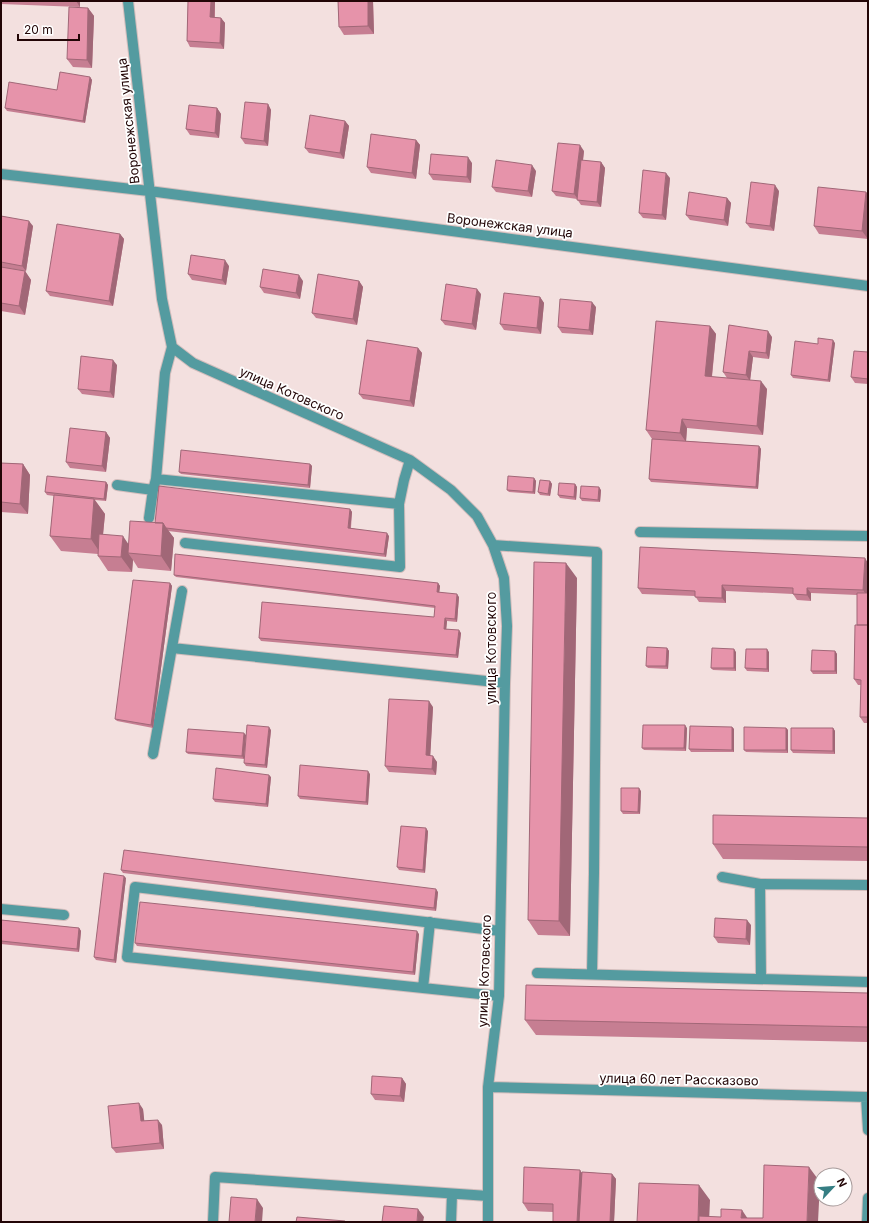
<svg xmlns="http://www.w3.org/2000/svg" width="869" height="1223" font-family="Inter,sans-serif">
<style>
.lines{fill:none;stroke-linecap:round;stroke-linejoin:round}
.minor-casing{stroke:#d2bdbc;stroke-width:12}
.minor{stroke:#549ba0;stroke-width:10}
.wall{fill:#c67e92}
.shaded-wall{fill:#a16777}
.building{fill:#e693aa;stroke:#a16777}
.labels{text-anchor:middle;stroke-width:3.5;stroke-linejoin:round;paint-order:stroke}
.street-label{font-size:13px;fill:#220506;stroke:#fff}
</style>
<rect width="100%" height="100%" fill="#f3e0df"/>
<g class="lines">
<g class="minor-casing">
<path id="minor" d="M128,1L162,299L172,347L193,363L410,460L451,490L477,516L493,545L504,578L507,626L505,683L499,996L488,1087V1222
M1,174L149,191L868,286
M156,479L399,504
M117,485L153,490
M149,518L153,490L156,479L165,373L172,347
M640,532L868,536
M185,543L400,567L399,504L404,480L410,460
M493,545L597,552L594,873L592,974
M172,648L505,683
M153,754L182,591
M722,877L760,884L868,885
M760,884L761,979
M1,909L64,915
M537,973L868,982
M423,988L430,922
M499,996L127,957L135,887L500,931
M488,1087L868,1097
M866,1097L868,1130
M213,1222L215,1177L488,1196
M451,1222L452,1194
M867,1222L868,1198"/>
</g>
<use href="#minor" class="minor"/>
</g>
<path class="wall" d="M1,1H80V7L1,4Z
M188,1H215V17L221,18L225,23L224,49L190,47L187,41Z
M338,1H373L374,34L344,35L339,27Z
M88,8L94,16L92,68L73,67L67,59Z
M90,77L92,80L85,123L7,111L5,108L57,90Z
M268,104L271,110L268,146L245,144L241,138Z
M217,108L221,114L219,138L190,135L186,129Z
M345,121L349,126L344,159L309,153L305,148Z
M416,140L420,145L416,179L371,173L367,167Z
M584,151L583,161L601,162L605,168L601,207L581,205L577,199L556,196L552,191Z
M472,163L471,183L433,180L429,174Z
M536,171L532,197L496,192L492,187Z
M670,178L666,220L643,218L639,213Z
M779,191L774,231L750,228L746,223Z
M866,192L868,239L819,234L814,226Z
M727,198L731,203L728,226L690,220L686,215Z
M1,216L33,226L26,271L1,267Z
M120,234L124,239L113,306L50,296L46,291Z
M229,266L226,285L192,280L188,274Z
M1,267L25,271L31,280L25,315L1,311Z
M303,281L300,299L264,293L260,287Z
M359,281L363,287L357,325L316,318L312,313Z
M481,294L476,330L445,325L441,320Z
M540,297L544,303L541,334L504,330L500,324Z
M596,307L593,335L562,333L558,327Z
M729,325L772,337L769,359L753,357L750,380L767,389L763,435L687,428L686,441L759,446L761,449L758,489L651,482L649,479L652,439L646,430L710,326L716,334L712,377L727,378L723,372Z
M835,343L830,382L793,378L791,375L818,344Z
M418,348L422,353L414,407L363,399L359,394Z
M868,352V384L855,383L851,377Z
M117,365L114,398L82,394L78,389Z
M106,432L110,438L106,472L70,468L66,462Z
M1,463L23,464L30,475L28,514L1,512Z
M310,464L312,466L310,488L181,474L179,472Z
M534,478L536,481L535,494L509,492L507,490Z
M550,481L552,484L550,496L540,495L538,492Z
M106,482L108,485L106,501L95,500L105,514L103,535L128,544L155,523L350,509L352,512L351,528L389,536L386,557L168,531L174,538L171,571L138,568L133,560L132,572L108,571L98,556V554L61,551L50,536L54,496L47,495L45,492Z
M575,484L577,487L576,500L560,498L558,495Z
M601,490L600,502L582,501L580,498Z
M868,563L867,593H868V723H864L860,717L861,685H858L854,679L857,625V595L811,593V601L797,600L793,594L726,591V603L699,602L695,596L642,594L638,588Z
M174,575L438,583L440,586L439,592L459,597L457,622L447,621L446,629L461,633L458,658L261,641L259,638L434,617L435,608L176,577Z
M577,578L570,936L538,935L528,920Z
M170,583L172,586L153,728L117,721L115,719Z
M667,648L669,651L668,669L648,668L646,666Z
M835,651L837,654V674H813L811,671Z
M736,652V671L713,670L711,668Z
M769,652V672L747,671L745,668Z
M433,707L430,756L437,762L436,775L389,772L385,766Z
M732,727L734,729V752H691L689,749Z
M687,728L686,751L644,750L642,748Z
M786,728L788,730V753L746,752L744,750Z
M833,728L835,731V754L793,753L791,750Z
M271,730L267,768L246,766L244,763Z
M246,735L244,759L188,754L186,752Z
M370,774L368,805L300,799L298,796Z
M271,777L268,807L215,802L213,799Z
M641,791L640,814H623L621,811Z
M868,818V861L723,859L713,844Z
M428,831L425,873L399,870L397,867Z
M121,870L438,892L436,911L123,873Z
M126,878L116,963L96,960L94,957Z
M1,920L79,928L81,931L79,952L1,944Z
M751,925L750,945L718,943L714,937Z
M419,934L415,975L137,946L135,943Z
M868,993V1042L536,1035L525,1020Z
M402,1078L406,1084L404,1102L375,1100L371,1094Z
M143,1109L144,1121L162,1125L164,1149L116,1153L112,1148Z
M582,1172L612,1174L616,1179L614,1222H553V1212L528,1211L523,1203Z"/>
<path class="shaded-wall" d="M76,1H80V7Z
M211,1H215V2L214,23L210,17Z
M368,1H373L374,34L368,26Z
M88,8L94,16L92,68L87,60Z
M221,18L225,23L224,49L220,43Z
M90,77L92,80L85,123L83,121Z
M268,104L271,110L268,146L264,141Z
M217,108L221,114L219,138L215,133Z
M345,121L349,126L344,159L340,153Z
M416,140L420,145L416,179L412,173Z
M580,145L584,151L578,199L574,194Z
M468,157L472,163L471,183L467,177Z
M601,162L605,168L601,207L597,202Z
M532,165L536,171L532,197L528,191Z
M666,173L670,178L666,220L662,215Z
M775,185L779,191L774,231L770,226Z
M866,192L868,194V239L862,231Z
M727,198L731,203L728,226L724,220Z
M29,221L33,226L26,271L22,266Z
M120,234L124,239L113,306L109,301Z
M225,260L229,266L226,285L222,280Z
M25,271L31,280L25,315L19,306Z
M299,275L303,281L300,299L296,293Z
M359,281L363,287L357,325L353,319Z
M477,289L481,294L476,330L472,324Z
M540,297L544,303L541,334L537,328Z
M592,302L596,307L593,335L589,330Z
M710,326L716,334L711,384L705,376Z
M768,331L772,337L769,359L766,353Z
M833,340L835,343L830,382L828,380Z
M418,348L422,353L414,407L410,401Z
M749,351L753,357L750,381L746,375Z
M113,360L117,365L114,398L110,392Z
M761,381L767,389L763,435L757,426Z
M682,419L687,428L686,442L680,433Z
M106,432L110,438L106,472L102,466Z
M759,446L761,449L758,489L756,487Z
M23,464L30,475L28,514L20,504Z
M310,464L312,466L310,488L308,485Z
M534,478L536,481L535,494L533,492Z
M550,481L552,484L550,496L548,494Z
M106,482L108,485L106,501L104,499Z
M575,484L577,487L576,500L574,497Z
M599,487L601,490L600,502L598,500Z
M94,499L105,514L101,554L91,539Z
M350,509L352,512L350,531L348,528Z
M163,523L174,538L171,571L161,556Z
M387,533L389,536L386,557L384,554Z
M123,536L133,551L128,553L133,560L132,572L121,557Z
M865,558L868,563L867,596L863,590Z
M566,563L577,578L570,936L559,921Z
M170,583L172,586L153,728L151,725Z
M438,583L440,586L439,595L437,592Z
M722,585L726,591V603L722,598Z
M807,588L811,593V601L807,595Z
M457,594L459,597L457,622L455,619Z
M445,618L447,621L446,632L444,629Z
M459,630L461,633L458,658L456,655Z
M667,648L669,651L668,669L666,666Z
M734,649L736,652V671L734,668Z
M767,649L769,652V672L767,669Z
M835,651L837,654V674L835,671Z
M429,701L433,707L430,761L426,755Z
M685,725L687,728L686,751L684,748Z
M269,727L271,730L267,768L265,765Z
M732,727L734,729V752L732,750Z
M786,728L788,730V753L786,750Z
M833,728L835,731V754L833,751Z
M244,733L246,735L244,759L242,756Z
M433,756L437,762L436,775L432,769Z
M368,771L370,774L368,805L366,802Z
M269,775L271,777L268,807L266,804Z
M639,788L641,791L640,814L638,812Z
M426,828L428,831L425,873L423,870Z
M124,876L126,878L116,963L114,960Z
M436,889L438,892L436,911L434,908Z
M747,920L751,925L750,945L746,939Z
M79,928L81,931L79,952L77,949Z
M417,931L419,934L415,975L413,972Z
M402,1078L406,1084L404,1102L400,1096Z
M139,1103L143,1109L145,1127L141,1121Z
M158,1120L162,1125L164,1149L160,1143Z
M809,1167L820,1182L818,1222H807Z
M580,1170L585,1178L583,1222H577Z
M612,1174L616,1179L614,1222H610Z
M699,1185L710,1200L709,1222H698Z
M257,1199L263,1208L262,1222H255Z
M418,1209L424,1217L423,1222H417Z
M742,1210L750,1222L741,1218Z"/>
<path class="building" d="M188,1H211L210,17L221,18L220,43L187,41Z
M338,1H368V26L339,27Z
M69,7L88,8L87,60L67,59Z
M60,72L90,77L83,121L5,108L9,82L57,90Z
M245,102L268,104L264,141L241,138Z
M189,105L217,108L215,133L186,129Z
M310,115L345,121L340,153L305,148Z
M371,134L416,140L412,173L367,167Z
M558,143L580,145L574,194L552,191Z
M431,154L468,157L467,177L429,174Z
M496,160L532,165L528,191L492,187Z
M581,160L601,162L597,202L577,200Z
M643,170L666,173L662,215L639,213Z
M751,182L775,185L770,226L746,223Z
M818,187L866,192L862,231L814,226Z
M689,192L727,198L724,220L686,215Z
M1,216L29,221L22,266L1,262Z
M57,224L120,234L109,301L46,291Z
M191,255L225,260L222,280L188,274Z
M1,267L25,271L19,306L1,303Z
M263,269L299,275L296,293L260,287Z
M318,274L359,281L353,319L312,313Z
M446,284L477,289L472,324L441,320Z
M504,293L540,297L537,328L500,324Z
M560,299L592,302L589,330L558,327Z
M656,321L710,326L705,376L761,381L757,426L682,419L680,433L646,430Z
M729,325L768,331L766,353L749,351L746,375L723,372Z
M818,338L833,340L828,380L791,375L795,341L818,344Z
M367,340L418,348L410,401L359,394Z
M854,351L868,352V379L851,377Z
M81,356L113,360L110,392L78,389Z
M70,428L106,432L102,466L66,462Z
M652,439L759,446L756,487L649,479Z
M181,450L310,464L308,485L179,472Z
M1,463L23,464L20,504L1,502Z
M47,476L106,482L104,499L45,492Z
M508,476L534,478L533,492L507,490Z
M540,480L550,481L548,494L538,492Z
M559,483L575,484L574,497L558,495Z
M159,486L350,509L348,528L387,533L384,554L166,528L163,523H155Z
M581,486L599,487L598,500L580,498Z
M54,495L94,499L91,539L50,536Z
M130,521L163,523L161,556L128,553Z
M99,534L123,536L121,557L98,556Z
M640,547L865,558L863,590L807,588V595L793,594V588L722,585V598L695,597V591L638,588Z
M175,554L438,583L437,592L457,594L455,619L445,618L444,629L459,630L456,655L259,638L262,602L434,617L435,606L174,575Z
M534,562L566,563L559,921L528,920Z
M133,580L170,583L151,725L115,719Z
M857,593H868V625H857Z
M855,625H868V717H860L861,680L854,679Z
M647,647L667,648L666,666H646Z
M712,648L734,649V668H711Z
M746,649H767V669L745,668Z
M812,650L835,651V671H811Z
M389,699L429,701L426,755L433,756L432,769L385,766Z
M247,725L269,727L265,765L244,763Z
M643,725H685L684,748H642Z
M690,726L732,727V750L689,749Z
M744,727L786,728V750H744Z
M791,728H833V751L791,750Z
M188,729L244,733L242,756L186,752Z
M300,765L368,771L366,802L298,796Z
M216,768L269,775L266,804L213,799Z
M621,788H639L638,812L621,811Z
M713,815L868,818V847L713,844Z
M401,826L426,828L423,870L397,867Z
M124,850L436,889L434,908L121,870Z
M104,873L124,876L114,960L94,957Z
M140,902L417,931L413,972L135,943Z
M715,918L747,920L746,939L714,937Z
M1,920L79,928L77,949L1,941Z
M526,985L868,993V1027L525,1020Z
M372,1076L402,1078L400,1096L371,1094Z
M139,1103L141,1121L158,1120L160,1143L112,1148L108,1106Z
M764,1165L809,1167L807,1222H699V1216L721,1217V1209L742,1210L741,1218H763Z
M524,1167L580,1170L577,1222H553V1204L523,1203Z
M582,1172L612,1174L610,1222H579Z
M639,1183L699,1185L698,1222H637Z
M231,1197L257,1199L255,1222H229Z
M384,1206L418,1209L417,1222H382Z
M297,1217L345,1221V1222H296Z"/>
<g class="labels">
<g class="street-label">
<text transform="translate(128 121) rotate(-96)" y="5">Воронежская улица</text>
<text transform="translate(510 225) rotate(7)" y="5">Воронежская улица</text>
<text transform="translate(292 393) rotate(24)" y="5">улица Котовского</text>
<text transform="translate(491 648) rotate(-90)" y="5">улица Котовского</text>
<text transform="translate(484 971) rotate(-88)" y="5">улица Котовского</text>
<text transform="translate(679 1079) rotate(1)" y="5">улица 60 лет Рассказово</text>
</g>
</g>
<rect width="869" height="1223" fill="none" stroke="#220506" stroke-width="4"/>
<g transform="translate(833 1187) rotate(64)"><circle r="19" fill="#ffffff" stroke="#a79b9b"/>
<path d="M0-3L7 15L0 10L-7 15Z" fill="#357e83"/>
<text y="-6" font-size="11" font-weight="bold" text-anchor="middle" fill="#220506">N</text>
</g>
<path d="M18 34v6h61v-6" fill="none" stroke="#220506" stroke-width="2"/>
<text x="24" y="34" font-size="12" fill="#220506" stroke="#ffffff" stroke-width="3" paint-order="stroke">20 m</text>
</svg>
